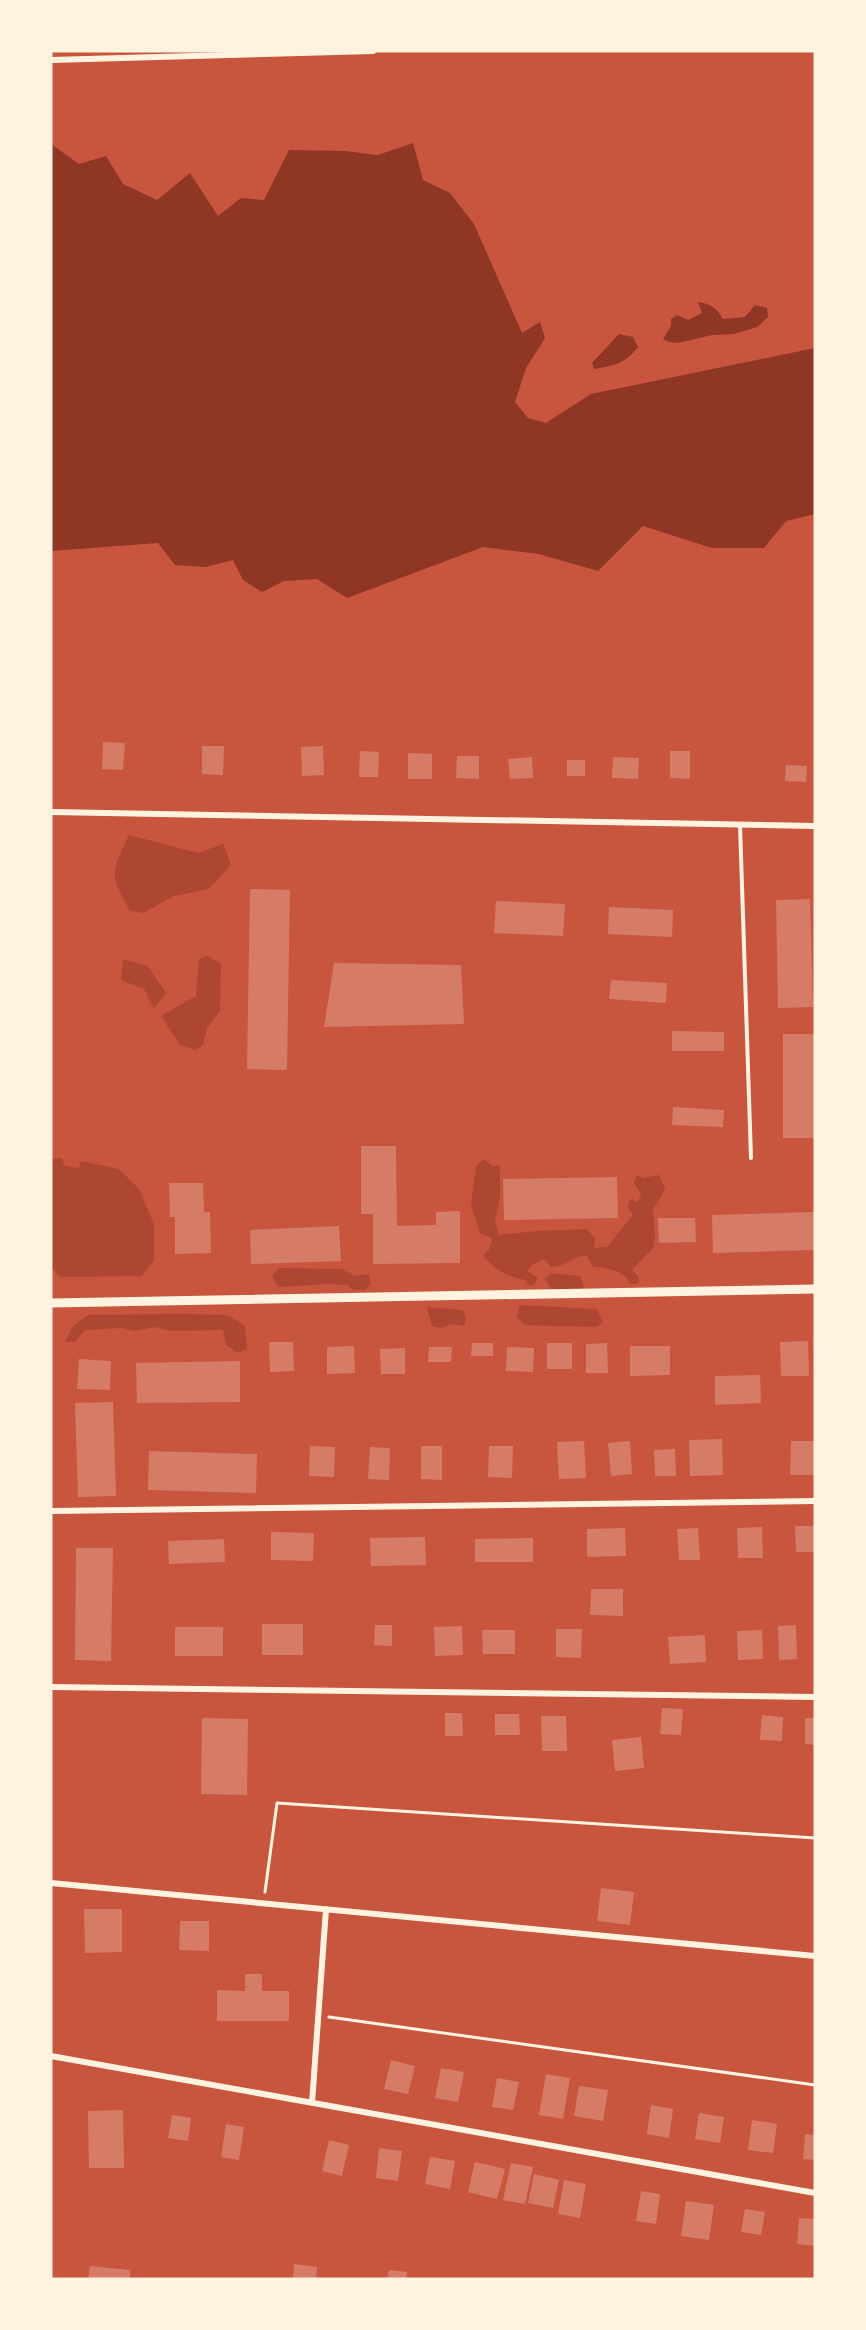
<svg xmlns="http://www.w3.org/2000/svg" width="866" height="2330" font-family="Montserrat,sans-serif">
<style>
.green{fill:#ae4732}
.water{fill:#8f3625}
.building{fill:#d67c66}
.lines{fill:none;stroke-linecap:round;stroke-linejoin:round}
.path{stroke:#fff3e0;stroke-width:3}
.service{stroke:#fff3e0;stroke-width:4}
.minor{stroke:#fff3e0;stroke-width:6}
.tertiary{stroke:#fff3e0;stroke-width:9}
</style>
<rect width="100%" height="100%" fill="#c8553d"/>
<path class="green" d="M129,835L198,853L223,844L231,865L209,889L174,896L143,913L130,911C109,874 111,873 129,835Z
M207,956L221,963L220,1011L207,1028L203,1045L195,1050L180,1045L161,1016L196,996L199,959Z
M123,959L148,966L166,993L154,1009L144,989L121,980Z
M62,1158L65,1166L79,1168L81,1161L119,1169L139,1189L154,1224V1261L142,1276L60,1277L51,1267V1159Z
M483,1159L493,1166L500,1165V1197L495,1221L499,1235L537,1231L587,1229L595,1238L594,1248L607,1247L633,1215L627,1206L631,1199L638,1202L641,1194L634,1183L637,1175L643,1178L659,1175L665,1188L661,1197L653,1209L655,1235L653,1248L632,1270L638,1276L639,1283L630,1284C624,1269 607,1269 592,1266L586,1255C573,1257 564,1267 551,1267L544,1259L532,1265L527,1271L538,1278L534,1285L529,1286L525,1280C506,1276 494,1270 483,1255L489,1250L492,1238L480,1233L471,1205L476,1167Z
M279,1268L342,1269L354,1276L369,1274L371,1283L365,1290H353L348,1285L328,1284L278,1287L272,1276Z
M551,1273L580,1276L584,1286L579,1296L552,1290L545,1279Z
M520,1305L597,1309L603,1322L597,1327L525,1325L517,1317Z
M427,1307L463,1310L466,1319L464,1326L452,1324L441,1328L432,1326Z
M180,1314L227,1315L245,1326L247,1349L238,1353L226,1345L223,1330L171,1331L155,1327L134,1331L122,1328L85,1330L75,1342H65L73,1326L88,1315Z"/>
<path class="water" d="M413,143L423,180L450,193L474,224L522,333L540,322L545,338L526,368L515,402L528,418L546,423L591,394L815,348V514L786,521L764,548H712L643,526L598,571L539,554L483,547L347,598L317,579L284,581L262,592L243,580L233,560L206,567L175,565L158,543L51,551V144L79,164L106,156L123,184L157,200L190,173L218,216L241,198L264,200L289,150L344,151L378,155Z
M698,302C711,304 717,308 723,319L745,317L755,305L767,308L768,317L757,327L734,334L712,335L678,343L669,342L663,339L671,326V319L677,315L688,320L702,313Z
M619,334L633,337L638,347C626,363 614,366 594,369L592,363Z"/>
<path class="building" d="M103,742L125,743L123,770L102,769Z
M202,746H224L223,775L202,774Z
M323,746L324,775L302,776L301,747Z
M360,751L379,752L378,777H359Z
M670,751H690V779L670,778Z
M408,753L432,754V779H408Z
M457,756H479V779L456,778Z
M532,757L533,778L510,779L508,759Z
M613,757L639,758L638,779L612,778Z
M567,760H585V776H567Z
M786,765L807,766L806,782L785,781Z
M250,889L290,890L287,1070L247,1069Z
M810,899L813,1007L778,1008L776,900Z
M496,901L565,904L563,936L494,933Z
M609,907L673,910L672,937L608,934Z
M334,963L461,965L464,1024L324,1027Z
M611,980L667,983L666,1003L609,999Z
M672,1031L724,1032V1051H672Z
M783,1034H815V1138H783Z
M673,1107L724,1110L723,1127L672,1125Z
M361,1146H396L397,1226L436,1225V1212L460,1211V1263L373,1264V1214H361Z
M617,1177L618,1218L504,1220L503,1179Z
M169,1183H203L204,1212H210L211,1253L175,1254V1217H170Z
M815,1212V1250L713,1253L712,1215Z
M658,1218H695L696,1242L659,1243Z
M339,1226L341,1261L251,1264L250,1230Z
M808,1341L809,1376H781L780,1342Z
M269,1342H293L294,1371L270,1372Z
M472,1343H493V1356H471Z
M547,1343H572V1369H547Z
M607,1343L608,1373H586V1344Z
M354,1346L355,1373L327,1374V1347Z
M630,1346H670V1375L630,1376Z
M429,1347H452L451,1362H428Z
M507,1347L534,1348L533,1372L506,1371Z
M405,1348V1374H381L380,1349Z
M79,1359L111,1361L110,1390L77,1389Z
M240,1361V1402L137,1403L136,1363Z
M760,1375L761,1403L715,1405V1376Z
M113,1402L116,1496L78,1497L75,1403Z
M722,1439L723,1475L690,1476L689,1440Z
M584,1441L586,1478L559,1479L557,1442Z
M630,1441L632,1474L611,1476L608,1443Z
M791,1441H815L814,1475H790Z
M310,1446L335,1447L334,1477L309,1476Z
M421,1446H442V1480L421,1479Z
M489,1446H513L512,1478L488,1477Z
M370,1447L390,1448L389,1480L368,1479Z
M675,1449L676,1476H655L654,1450Z
M149,1451L257,1454L256,1493L148,1490Z
M795,1526H814L815,1552H796Z
M762,1527L763,1558H738L737,1528Z
M625,1528L626,1556L587,1557V1529Z
M698,1528L700,1560H679L677,1529Z
M271,1532L314,1533L313,1561L271,1560Z
M425,1537L426,1565L371,1566L370,1538Z
M533,1538V1562H475V1539Z
M224,1539L225,1562L169,1564L168,1541Z
M76,1548H113L111,1661L75,1660Z
M591,1589H623V1616L590,1615Z
M262,1624H303V1655H262Z
M375,1625H392V1646L374,1645Z
M796,1625L797,1659L779,1660L778,1626Z
M462,1626L463,1655L435,1656L434,1627Z
M175,1627H223V1656H175Z
M556,1629H582L581,1658L556,1657Z
M482,1630H515V1654H483Z
M762,1630L763,1659L738,1660L737,1631Z
M705,1635L706,1662L670,1664L668,1637Z
M662,1708L683,1709L681,1735L660,1734Z
M445,1713H462L463,1736H445Z
M495,1714H519L520,1735H495Z
M762,1715L783,1717L782,1741L760,1740Z
M541,1716H566L567,1751H542Z
M202,1718L248,1719L247,1795L201,1794Z
M805,1718H815V1745L805,1744Z
M641,1737L644,1768L615,1771L612,1740Z
M601,1888L634,1892L630,1925L597,1921Z
M84,1909H122V1952L85,1953Z
M180,1921H209V1951L179,1950Z
M245,1974H262V1991H289V2021H217V1990L245,1991Z
M391,2060L415,2066L408,2094L384,2089Z
M441,2068L464,2072L458,2102L435,2098Z
M546,2074L570,2078L563,2119L539,2115Z
M497,2078L519,2082L513,2110L492,2107Z
M579,2086L608,2090L603,2121L574,2116Z
M651,2105L673,2109L669,2138L647,2134Z
M123,2110L124,2168H89L88,2111Z
M699,2113L724,2117L720,2143L695,2139Z
M172,2115L191,2118L188,2141L168,2138Z
M752,2120L777,2124L773,2153L748,2150Z
M226,2124L244,2127L239,2160L221,2157Z
M805,2134L815,2135V2160L803,2159Z
M329,2140L349,2145L342,2176L322,2171Z
M379,2148L402,2151L398,2181L376,2178Z
M430,2157L455,2161L450,2189L425,2184Z
M475,2162L505,2169L497,2199L468,2192Z
M511,2163L533,2167L525,2204L503,2200Z
M534,2174L559,2180L553,2208L528,2203Z
M564,2180L586,2184L580,2218L558,2214Z
M641,2191L660,2194L656,2224L636,2221Z
M686,2201L714,2205L709,2240L681,2236Z
M745,2209L765,2212L761,2235L741,2232Z
M799,2218L815,2219V2246L797,2244Z
M294,2264L317,2267L316,2279H293Z
M90,2266L130,2270V2279H88Z
M389,2270L407,2272L406,2279H387Z"/>
<g class="lines">
<path class="path" d="M265,1892L277,1803L815,1838
M329,2017L815,2085"/>
<path class="service" d="M740,825L751,1158"/>
<path class="minor" d="M51,60L373,51
M51,812L815,826
M51,1511L815,1501
M51,1687L815,1697
M51,1883L815,1956
M51,2056L815,2193
M312,2103L326,1909"/>
<path class="tertiary" d="M51,1303L815,1289"/>
</g>
<rect width="866" height="2330" fill="none" stroke="#fff3e0" stroke-width="105"/>
</svg>
